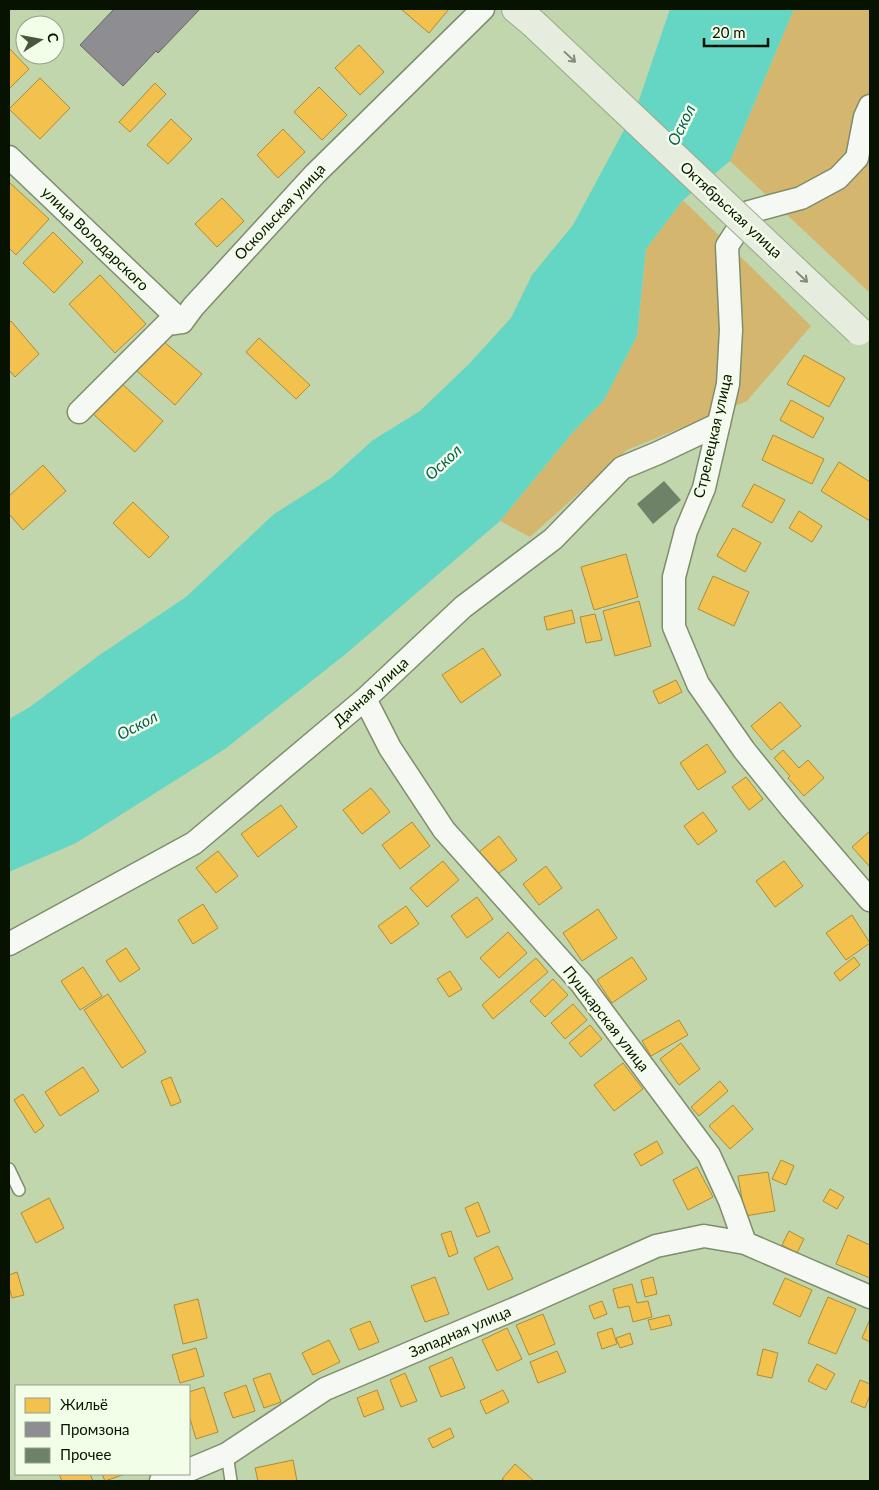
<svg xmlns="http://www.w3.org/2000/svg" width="879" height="1490" font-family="Lato,sans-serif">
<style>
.green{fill:#d4b66f}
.water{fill:#65d5c4}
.homes{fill:#f2c14e;stroke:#ac8d37}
.industry{fill:#8d8d92;stroke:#656866}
.building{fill:#6d8267}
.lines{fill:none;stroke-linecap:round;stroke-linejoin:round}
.service-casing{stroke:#7e8e6c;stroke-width:14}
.minor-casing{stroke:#7e8e6c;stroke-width:25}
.primary-casing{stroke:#98a887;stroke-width:30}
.service{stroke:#f6f9f3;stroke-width:11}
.minor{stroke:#f6f9f3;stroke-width:22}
.primary{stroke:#e6edde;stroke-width:28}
.primary-bridge-casing{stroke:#98a887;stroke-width:30;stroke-linecap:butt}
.primary-bridge{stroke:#e6edde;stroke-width:28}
.oneway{stroke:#828b7a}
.labels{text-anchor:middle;stroke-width:5;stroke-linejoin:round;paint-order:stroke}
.street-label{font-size:15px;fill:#071300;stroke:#f2fee7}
.water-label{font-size:16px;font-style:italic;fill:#025d59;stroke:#f2fee7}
</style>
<rect width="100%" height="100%" fill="#c1d6ac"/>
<path class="green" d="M794,9H870V293L730,161Z
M683,200L811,326L747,401L627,450L530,537L500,521L573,432L604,400L637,336L646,249Z"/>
<path class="water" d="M670,9H794L730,161L683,200L646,249L637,336L604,400L573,432L500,521L347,653L225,749L76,843L9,872V719L30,707L101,654L186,597L274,514L331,478L373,440L420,411L469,364L511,318L532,275L573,225L637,106Z"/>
<path class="homes" d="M401,9H449L429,33Z
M359,45L384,72L360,95L335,68Z
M9,48L29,69L9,89Z
M40,78L70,108L40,139L9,109Z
M155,83L166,94L130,132L119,122Z
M319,87L347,115L322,140L294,112Z
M171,119L192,139L168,164L147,145Z
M283,129L305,152L278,178L257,155Z
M9,182L49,219L16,255L9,248Z
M222,198L244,221L217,247L195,224Z
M53,232L83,262L54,293L23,263Z
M100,275L146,324L115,353L69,304Z
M11,321L39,354L15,377L9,370V323Z
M259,338L310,385L296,399L246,352Z
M163,341L202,374L175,405L137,371Z
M804,355L845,378L829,407L787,384Z
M121,383L163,421L135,452L93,414Z
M791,400L824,418L813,438L780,420Z
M773,435L824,459L812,484L762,460Z
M839,462L870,482V521L821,491Z
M43,465L66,491L23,530L9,514V496Z
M754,484L785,500L772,523L742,506Z
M133,502L169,537L149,558L113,523Z
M799,511L822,526L812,542L789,528Z
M733,528L761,543L745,572L717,556Z
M626,554L638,597L594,610L581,567Z
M713,576L749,592L734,626L698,609Z
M639,601L651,646L615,656L603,611Z
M572,610L575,623L547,630L544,617Z
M595,614L602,640L586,643L580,617Z
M483,648L501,675L461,703L442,675Z
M676,680L682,692L659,704L653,691Z
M780,702L801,726L771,750L751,726Z
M707,744L726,772L698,790L680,763Z
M783,750L799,768L808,760L824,778L804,796L788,778L790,776L774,758Z
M746,777L763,799L749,810L732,787Z
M371,788L390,812L362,834L343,810Z
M281,805L297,827L258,857L241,834Z
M703,812L717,831L698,845L684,826Z
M412,822L430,846L400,869L382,845Z
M870,831V867L852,847Z
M499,836L517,860L496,875L479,852Z
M218,851L238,876L216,893L196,868Z
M443,861L459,880L427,907L410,888Z
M784,861L803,886L775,907L756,881Z
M546,866L562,888L539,905L523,884Z
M477,897L493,919L467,938L451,916Z
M203,904L218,928L193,944L178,920Z
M406,906L419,924L391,944L378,926Z
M598,909L617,938L582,961L563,933Z
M852,915L870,943L846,960L826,933Z
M508,932L527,953L499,978L480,958Z
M126,948L140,969L120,982L106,961Z
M632,957L647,979L612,1003L597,980Z
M854,957L860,965L840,981L834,973Z
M536,958L548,972L493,1019L482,1005Z
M83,967L102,996L80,1010L61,981Z
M450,971L462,989L449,997L437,979Z
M553,979L568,995L545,1017L530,1001Z
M108,994L146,1052L122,1068L84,1010Z
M573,1004L587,1020L565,1039L551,1023Z
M679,1020L688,1035L651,1056L642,1041Z
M590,1025L602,1039L581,1057L569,1043Z
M681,1043L700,1069L679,1085L660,1059Z
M623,1063L643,1089L614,1111L594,1085Z
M83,1067L99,1091L60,1116L45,1092Z
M171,1077L181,1102L171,1106L161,1081Z
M720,1081L728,1091L699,1116L691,1107Z
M23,1094L44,1126L35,1133L14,1100Z
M733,1105L753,1129L730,1149L709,1126Z
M657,1141L663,1153L641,1166L634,1154Z
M781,1160L794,1166L786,1185L772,1179Z
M697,1167L713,1197L688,1210L673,1180Z
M768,1172L775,1211L745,1216L738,1176Z
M830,1189L844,1197L837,1209L823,1201Z
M49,1198L64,1228L36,1243L21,1213Z
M478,1202L490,1232L477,1237L465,1208Z
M451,1231L458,1253L449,1257L441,1234Z
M789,1231L804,1239L797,1253L782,1245Z
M848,1235L870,1245V1278L836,1264Z
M498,1246L513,1279L488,1290L474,1258Z
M17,1272L24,1295L12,1298L9,1287V1275Z
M435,1277L449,1314L425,1322L411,1286Z
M653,1277L657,1294L645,1297L641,1280Z
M785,1278L812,1290L800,1317L773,1304Z
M632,1284L637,1303L648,1301L652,1317L633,1322L629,1306L618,1308L613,1289Z
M828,1297L856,1309L836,1354L808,1343Z
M198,1299L207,1338L183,1344L174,1305Z
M602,1301L607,1314L594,1319L589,1306Z
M543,1314L555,1344L529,1355L516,1325Z
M669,1315L672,1325L651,1330L648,1320Z
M870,1319V1342L862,1338Z
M370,1321L379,1342L359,1350L350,1329Z
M507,1328L522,1359L497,1371L482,1340Z
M612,1328L617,1344L602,1349L597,1333Z
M630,1333L633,1344L620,1348L616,1338Z
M329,1340L340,1362L313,1375L302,1353Z
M196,1348L204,1376L180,1383L172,1355Z
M763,1349L778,1353L772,1378L757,1375Z
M557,1351L566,1372L538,1383L530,1362Z
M452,1357L465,1388L441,1397L429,1367Z
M817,1364L835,1374L826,1390L808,1381Z
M270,1373L281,1402L264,1408L253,1379Z
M405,1373L417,1401L401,1407L390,1380Z
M860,1380L870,1384V1395L865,1408L851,1402Z
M246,1385L255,1411L233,1418L224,1393Z
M204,1387L218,1432L196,1439L189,1415V1392Z
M377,1390L384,1409L364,1417L357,1398Z
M503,1390L509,1402L486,1414L480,1401Z
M450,1428L454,1437L433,1448L428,1439Z
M293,1460L297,1481H258L255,1468Z
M515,1464L534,1481H505L502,1479Z
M59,1474H90L93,1481H62Z
M102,1474H125L105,1481Z"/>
<path class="industry" d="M114,9H113H200L158,53L156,51L123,86L80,45Z"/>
<path class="building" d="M664,481L681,500L653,524L637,504Z"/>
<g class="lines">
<g class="service-casing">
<path id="service" d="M9,1169L19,1190
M227,1454L231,1481"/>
</g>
<g class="minor-casing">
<path id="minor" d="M9,157L182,322
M857,158L838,178L801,198L749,212L727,246L731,330L728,384L704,488L686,531L674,577V627L698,684L744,750L791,808L870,900
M857,158L865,117L870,106
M79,412L167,324L182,322L193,307L315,174L483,9
M365,699L390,748L444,830L581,983L709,1155L730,1201L745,1243L870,1297
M9,944L194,843L365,699L463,607L553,539L622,468L658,453L719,424
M189,1470L227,1454L325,1389L526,1304L656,1246L704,1236L745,1243
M161,1481L179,1474"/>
</g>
<g class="primary-casing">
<path id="primary" d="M516,9L534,24"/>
</g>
<use href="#service" class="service"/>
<use href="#minor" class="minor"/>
<use href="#primary" class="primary"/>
<g class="primary-bridge-casing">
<path id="primary-bridge" d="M534,24L859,331"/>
</g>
<use href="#primary-bridge" class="primary-bridge"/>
</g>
<defs><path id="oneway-shaft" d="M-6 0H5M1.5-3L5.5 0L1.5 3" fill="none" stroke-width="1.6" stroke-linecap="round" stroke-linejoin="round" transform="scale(1.25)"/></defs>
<g class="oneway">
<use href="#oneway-shaft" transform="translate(570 57) rotate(43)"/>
<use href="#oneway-shaft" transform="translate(802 277) rotate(43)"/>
</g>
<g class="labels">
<g class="street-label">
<text transform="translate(731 210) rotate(43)" y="5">Октябрьская улица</text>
<text transform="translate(280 212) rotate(-47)" y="5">Оскольская улица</text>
<text transform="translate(95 239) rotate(44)" y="5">улица Володарского</text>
<text transform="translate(713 436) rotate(-77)" y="5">Стрелецкая улица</text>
<text transform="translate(371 692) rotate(-42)" y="5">Дачная улица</text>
<text transform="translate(606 1019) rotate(52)" y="5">Пушкарская улица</text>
<text transform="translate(460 1332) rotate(-23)" y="5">Западная улица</text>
</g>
<g class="water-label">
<text transform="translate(681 125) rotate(-64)" y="6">Оскол</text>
<text transform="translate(443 462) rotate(-43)" y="6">Оскол</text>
<text transform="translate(137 725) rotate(-28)" y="6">Оскол</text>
</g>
</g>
<rect width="879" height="1490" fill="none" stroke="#071300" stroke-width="20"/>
<rect x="15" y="1385" width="175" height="90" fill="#f2fee7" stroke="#94a08b"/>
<rect x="25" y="1398" width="25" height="15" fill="#f2c14e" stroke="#94a08b"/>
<text x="60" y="1410" font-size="15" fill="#071300">Жильё</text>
<rect x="25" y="1422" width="25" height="15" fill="#8d8d92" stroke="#94a08b"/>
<text x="60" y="1435" font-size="15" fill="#071300">Промзона</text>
<rect x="25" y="1448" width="25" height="15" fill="#6d8267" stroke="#94a08b"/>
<text x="60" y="1460" font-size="15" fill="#071300">Прочее</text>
<g transform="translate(40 40) rotate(79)"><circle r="24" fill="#f2fee7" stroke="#94a08b"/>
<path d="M0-4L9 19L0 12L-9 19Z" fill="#48573c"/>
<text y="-8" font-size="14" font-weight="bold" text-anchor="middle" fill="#071300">С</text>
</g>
<path d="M704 38v8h64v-8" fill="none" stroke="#071300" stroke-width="2.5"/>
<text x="712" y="38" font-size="15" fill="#071300" stroke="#f2fee7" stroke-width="4" paint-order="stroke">20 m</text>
</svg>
